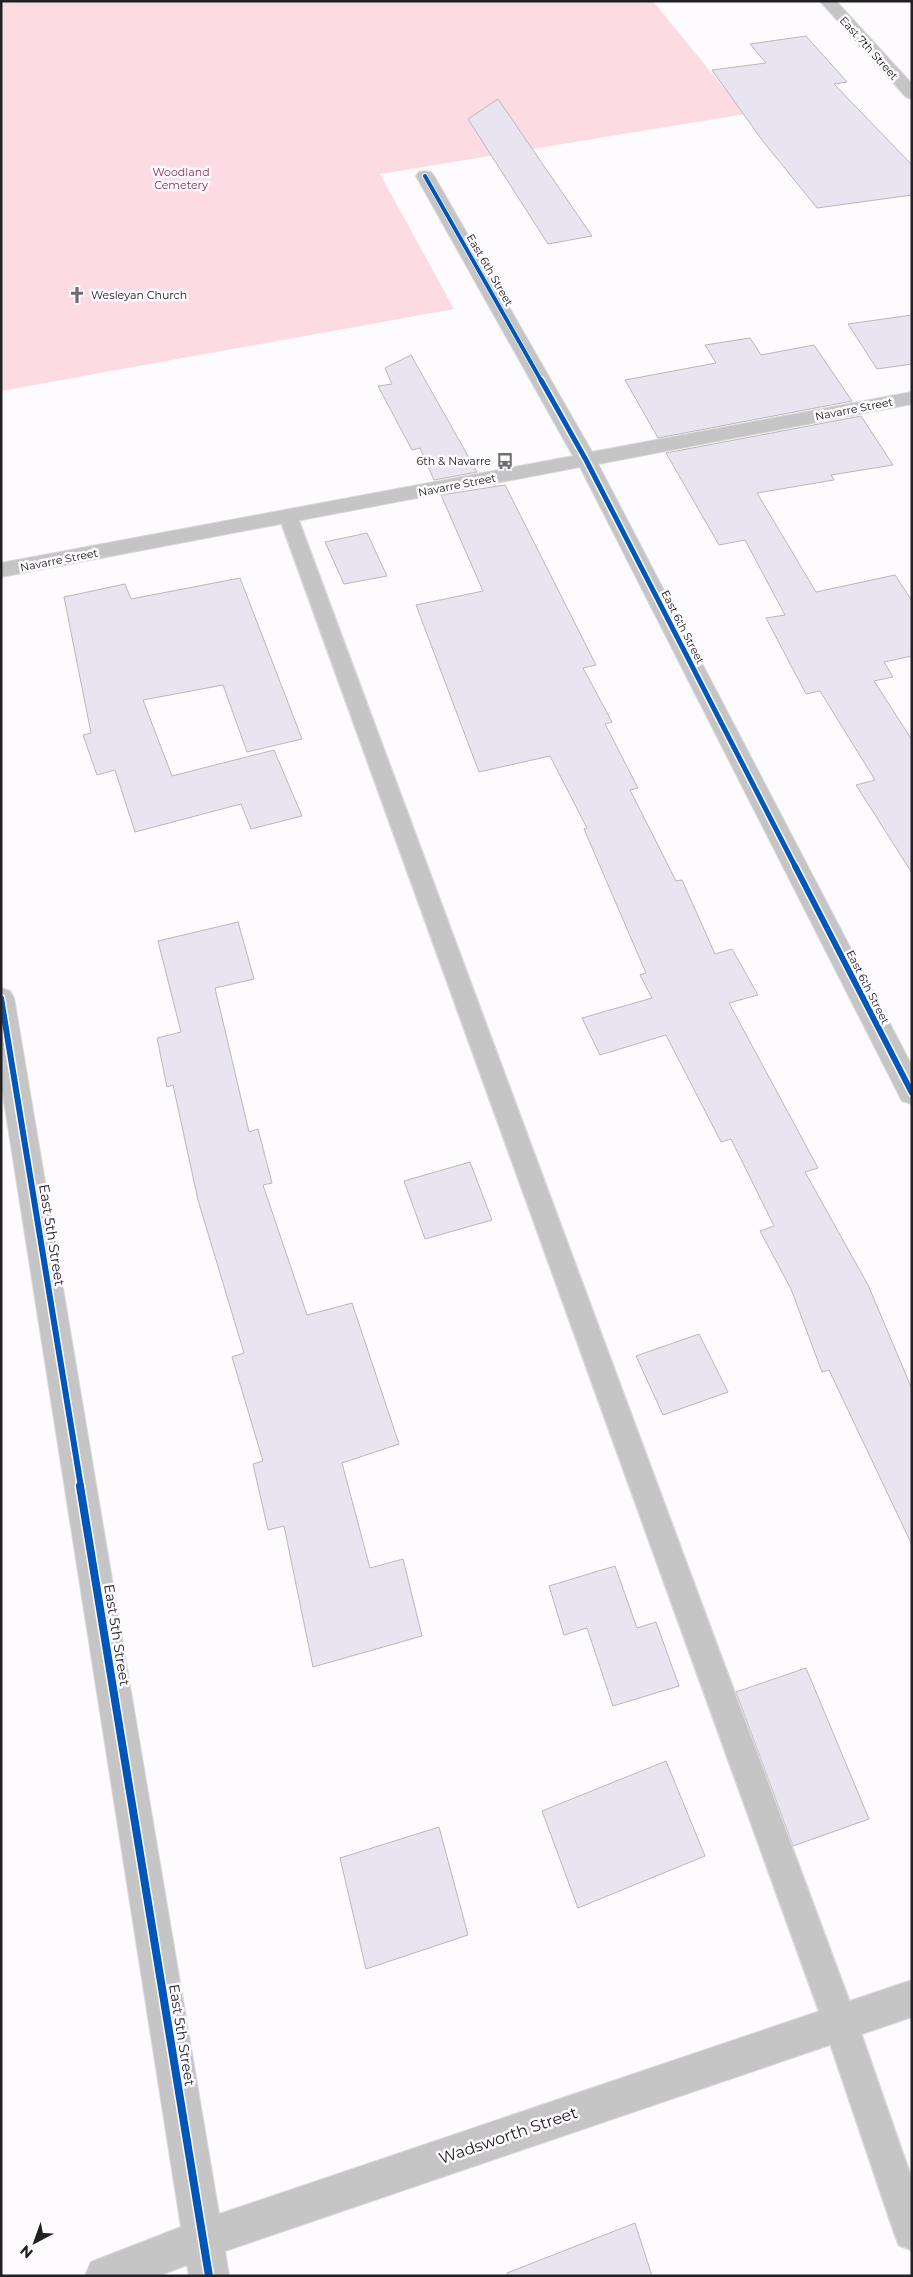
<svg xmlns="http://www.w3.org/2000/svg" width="913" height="2277" font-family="Montserrat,sans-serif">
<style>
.green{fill:#fcdbe2}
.building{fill:#e8e4f0;stroke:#b9b8bb}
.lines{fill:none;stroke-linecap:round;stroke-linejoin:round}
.lane-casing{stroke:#dad9da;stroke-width:3}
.street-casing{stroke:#dad9da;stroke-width:2}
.lane{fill:#c6c5c5;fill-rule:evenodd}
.street{fill:#c6c5c5;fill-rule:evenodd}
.cycleway-far3-casing{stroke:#fefaff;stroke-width:5.5}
.cycleway-far2-casing{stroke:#fefaff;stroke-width:8}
.cycleway-far1-casing{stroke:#fefaff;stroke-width:9}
.cycleway-casing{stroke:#fefaff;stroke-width:11}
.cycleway-far3{stroke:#0057b8;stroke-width:4}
.cycleway-far2{stroke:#0057b8;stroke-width:5}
.cycleway-far1{stroke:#0057b8;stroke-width:6}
.cycleway{stroke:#0057b8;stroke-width:8}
.labels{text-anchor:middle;stroke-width:5;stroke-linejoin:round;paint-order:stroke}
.far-street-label{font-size:11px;fill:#212022;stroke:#fefaff}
.far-park-label{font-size:11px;fill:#882e48;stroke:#fefaff}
.far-poi-label{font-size:11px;fill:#212022;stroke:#fefaff;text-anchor:start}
.street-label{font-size:14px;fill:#212022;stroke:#fefaff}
.near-street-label{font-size:16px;fill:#212022;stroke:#fefaff}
</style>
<rect width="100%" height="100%" fill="#fdfbfe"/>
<path class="green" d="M1,1H653L745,114L380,174L454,309L1,391Z"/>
<path class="building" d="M806,36L847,82L834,84L912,165V195L817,208L762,140L712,70L766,63L750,44Z
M498,99L592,236L548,244L468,119Z
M912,315V364L877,369L848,324Z
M750,338L761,355L814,345L852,401L658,438L625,380L716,363L705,345Z
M411,355L459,440L477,472L434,480L420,448L412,450L378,386L392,384L385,368Z
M861,416L893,465L831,475L834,480L757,493L816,592L895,575L912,601V656L884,662L893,677L874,681L912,740V873L856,785L875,780L820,691L806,694L766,618L785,615L745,540L719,545L666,453Z
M505,485L596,665L583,668L612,722L605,724L638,788L630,790L676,881L682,880L715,954L732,949L758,995L729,1003L818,1168L805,1172L868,1285L912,1389V1545L829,1370L822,1372L791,1289L760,1231L774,1226L731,1139L721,1142L666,1035L600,1055L582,1018L652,998L640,975L646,973L584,829L587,828L550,756L479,772L416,605L483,591L441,495Z
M367,533L387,576L344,584L325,542Z
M240,578L302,739L247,752L223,685L143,700L172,776L274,750L302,816L251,829L241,804L135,832L115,770L97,775L83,735L91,733L64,597L125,584L131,599Z
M238,922L254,979L215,988L249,1132L258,1129L272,1183L263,1185L307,1315L352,1303L399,1444L342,1463L370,1568L403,1559L422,1636L313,1667L284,1526L268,1530L253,1464L263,1461L232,1357L244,1353L198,1200L173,1085L167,1087L157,1038L181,1032L158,941Z
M470,1162L492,1220L425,1239L404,1181Z
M699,1334L728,1392L663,1415L636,1356Z
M615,1566L637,1628L656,1622L679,1686L613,1706L587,1628L564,1635L549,1586Z
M806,1668L869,1819L793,1846L736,1692Z
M666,1761L705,1856L578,1908L542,1811Z
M439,1827L468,1935L366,1969L340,1858Z
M635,2223L652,2276H508L507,2273Z"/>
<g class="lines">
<g class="lane-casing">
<path id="lane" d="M288,510L295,512L297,516L857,2022L912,2180V2250L899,2245L894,2232L823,2022L279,516L281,512Z"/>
</g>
<g class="street-casing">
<path id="street" d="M820,1H836L912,84V99L906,97Z
M425,171L431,172L434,176L592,452L912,392V404L598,464L912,1066V1104L902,1101L580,467L1,577V563L573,456L416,176L419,172Z
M1,988L10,991L14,998L219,2214L912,1980V2017L225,2251L229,2276H189L187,2265L158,2276H85L91,2262L181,2227L1,1082Z"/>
</g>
<use href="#lane" class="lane"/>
<use href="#street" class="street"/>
<g class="cycleway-far3-casing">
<path id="cycleway-far3" d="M425,176L542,382"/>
</g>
<g class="cycleway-far2-casing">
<path id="cycleway-far2" d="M541,380L586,460L796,868"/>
</g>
<g class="cycleway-far1-casing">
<path id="cycleway-far1" d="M795,866L912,1093
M1,998L81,1487"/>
</g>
<g class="cycleway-casing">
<path id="cycleway" d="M80,1486L209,2276"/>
</g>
<use href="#cycleway-far3" class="cycleway-far3"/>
<use href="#cycleway-far2" class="cycleway-far2"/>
<use href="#cycleway-far1" class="cycleway-far1"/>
<use href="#cycleway" class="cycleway"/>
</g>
<defs>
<g id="church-bare" transform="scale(1.35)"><path d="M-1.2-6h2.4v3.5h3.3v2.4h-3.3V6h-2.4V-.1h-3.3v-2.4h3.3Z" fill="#6e6d6f" stroke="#fefaff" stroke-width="2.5" paint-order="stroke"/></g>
<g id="bus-bare" transform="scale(1.35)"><path d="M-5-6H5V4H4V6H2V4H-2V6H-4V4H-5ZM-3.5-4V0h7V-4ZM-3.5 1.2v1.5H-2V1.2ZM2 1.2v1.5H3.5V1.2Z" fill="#6e6d6f" stroke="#fefaff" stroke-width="2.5" paint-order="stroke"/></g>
</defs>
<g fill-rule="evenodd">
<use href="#church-bare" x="77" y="295"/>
<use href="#bus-bare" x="505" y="461"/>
</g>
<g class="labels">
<g class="far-street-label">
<text transform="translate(869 48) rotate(48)" y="4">East 7th Street</text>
<text transform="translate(490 270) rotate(60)" y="4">East 6th Street</text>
<text transform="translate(854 409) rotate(-11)" y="4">Navarre Street</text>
<text transform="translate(457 485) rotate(-11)" y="4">Navarre Street</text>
<text transform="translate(59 560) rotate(-11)" y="4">Navarre Street</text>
<text transform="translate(683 627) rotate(63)" y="4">East 6th Street</text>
<text transform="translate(868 987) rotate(63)" y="4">East 6th Street</text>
</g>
<g class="far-park-label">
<text x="181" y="176">Woodland<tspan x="181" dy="13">Cemetery</tspan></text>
</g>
<g class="far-poi-label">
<text x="91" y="299">Wesleyan Church</text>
<text x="491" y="465" text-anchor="end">6th &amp; Navarre</text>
</g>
<g class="street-label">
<text transform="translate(52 1235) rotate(81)" y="5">East 5th Street</text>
<text transform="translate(117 1635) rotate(81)" y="5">East 5th Street</text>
<text transform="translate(182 2035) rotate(81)" y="5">East 5th Street</text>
</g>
<g class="near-street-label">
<text transform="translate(508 2135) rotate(-19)" y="6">Wadsworth Street</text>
</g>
</g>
<rect width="913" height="2277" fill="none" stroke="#212022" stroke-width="5"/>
<g transform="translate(35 2242) rotate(221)" stroke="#fefaff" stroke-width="4" paint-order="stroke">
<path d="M0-4L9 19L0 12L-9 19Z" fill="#212022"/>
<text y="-8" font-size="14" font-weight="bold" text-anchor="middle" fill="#212022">N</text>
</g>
</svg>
